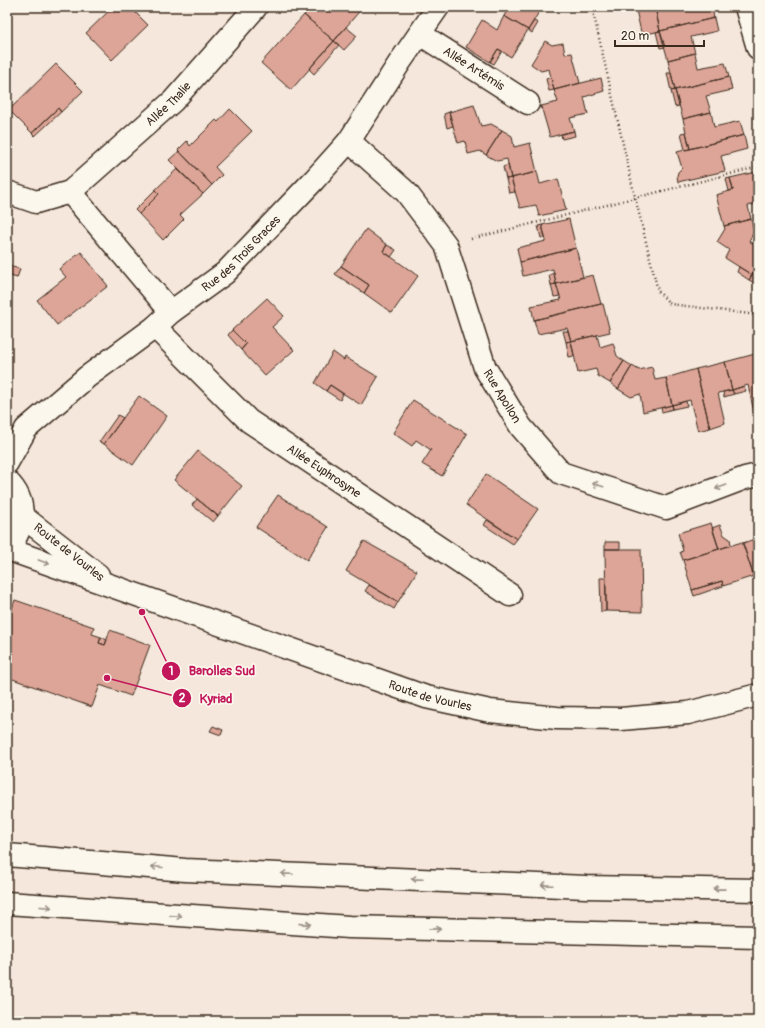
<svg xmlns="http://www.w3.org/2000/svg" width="765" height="1028" font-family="Pangolin,sans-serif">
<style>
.building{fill:#dda597;stroke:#3b2a1e}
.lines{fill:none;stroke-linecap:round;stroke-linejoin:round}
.street-casing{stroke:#3b2a1e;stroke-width:25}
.highway-casing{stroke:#3b2a1e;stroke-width:25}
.path{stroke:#3b2a1e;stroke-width:2.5;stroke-dasharray:1 3;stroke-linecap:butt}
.street{stroke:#fbf7ec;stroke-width:22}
.highway{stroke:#fbf7ec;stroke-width:22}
.oneway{stroke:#9b9085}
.labels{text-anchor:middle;stroke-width:3.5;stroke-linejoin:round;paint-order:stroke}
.street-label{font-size:12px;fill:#3b2a1e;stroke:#fbf7ec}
.leader{fill:none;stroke:#c2185b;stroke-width:1.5}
.callout-dot{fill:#c2185b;stroke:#fbf7ec;stroke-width:1.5}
.mark-label{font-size:12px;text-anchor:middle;font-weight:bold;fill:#fff}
.callout-label{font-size:13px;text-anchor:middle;font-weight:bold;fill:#c2185b;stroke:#fbf7ec;stroke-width:3.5;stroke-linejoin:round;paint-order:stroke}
</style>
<rect width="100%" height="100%" fill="#f5e7db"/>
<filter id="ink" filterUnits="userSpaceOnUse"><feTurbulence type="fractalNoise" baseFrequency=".025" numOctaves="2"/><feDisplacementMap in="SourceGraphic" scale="8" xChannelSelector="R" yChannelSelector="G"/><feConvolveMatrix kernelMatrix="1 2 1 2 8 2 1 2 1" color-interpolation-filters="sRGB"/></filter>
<g filter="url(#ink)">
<path class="building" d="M113,7H130L148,25L112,60L86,33Z
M311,7H363L334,41L304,15Z
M509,7H542L528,30L504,16Z
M638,7H655L660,31L647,34L641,32L636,10Z
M655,7H684V9L692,7H712L714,18L660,31Z
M304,15L334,41L291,90L261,63Z
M504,16L528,30L511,57L498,49L490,62L466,47L482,20L497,30Z
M714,18L717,31L691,37L695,53L668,60L660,31Z
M534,21L538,23L532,33L528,30Z
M346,27L357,36L344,50L334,41Z
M660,31L665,47L660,48L656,32Z
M334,41L339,45L314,74L309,69Z
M545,41L552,45L563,43L565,54L572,53L580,83L554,90L549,69L541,71L531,64Z
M498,49L502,51L494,64L490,62Z
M695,53L698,68L725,63L729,77L675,90L668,60Z
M56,64L83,91L61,112L58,108L32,133L9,110Z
M667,73H671L675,90L671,91Z
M551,77L554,90L549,91L546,79Z
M729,77L732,90L706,96L711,112L683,119L675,90Z
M601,78L604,91L584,97L588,114L570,118L574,131L550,137L541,106L558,102L554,90Z
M675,90L679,106L675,107L671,91Z
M474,105L481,126L491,124L502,130L486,155L480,151L468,154L465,141L458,143L449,112Z
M58,108L61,112L35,136L32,133Z
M230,109L252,131L215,167L222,175L212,185L178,150L187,141L190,146L216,120L218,122Z
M449,112L453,126L447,128L444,114Z
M711,112L714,127L740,121L744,135L690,149L683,119Z
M502,130L512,136L514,147L530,143L537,172L511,178L507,159L497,161L486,155Z
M574,131L575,136L562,139L561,134Z
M686,132L690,149L685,150L681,133Z
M744,135L747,149L721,156L725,171L678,182L677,176L678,172L682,168L677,152Z
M179,151L212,185L203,194L169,160Z
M508,165L511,178L506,179L503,167Z
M177,169L203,194L180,215L184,219L163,240L139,214L159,194L155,190Z
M537,172L540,184L558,179L566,210L539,216L536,205L520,208L511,178Z
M756,172L758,178V203L748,206L751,219L724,226L716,195L733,190L730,178Z
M511,178L515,192L509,193L506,179Z
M730,178L733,190L729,191L726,179Z
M155,190L159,194L139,214L135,210Z
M569,219L576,248L520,262L517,248L546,241L542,225Z
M751,219L754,232L749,241L758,247V265L752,275L725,258L729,250L717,242L725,229L724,226Z
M542,225L545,238H541L538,226Z
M366,229L387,245L383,251L418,276L392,313L364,293L369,285L341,266Z
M7,237L11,238L7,250Z
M387,245L396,250L391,257L383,251Z
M576,248L583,277L556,284L553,269L523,276L520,262Z
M81,252L108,286L57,325L37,300L66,277L59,269Z
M758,265V279L752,275Z
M9,266L20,269L17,278L7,275Z
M341,266L369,285L364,293L335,274Z
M739,267L752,275L749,280L737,272Z
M554,273L556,284L551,285L549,275Z
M593,275L601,304L534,320L531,306L561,300L556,284Z
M752,275L758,279V285L749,280Z
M556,284L560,296L554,297L551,285Z
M267,298L284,316L272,327L294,350L265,376L241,350L246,344L232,330Z
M601,304H603L610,332L571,341L567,328L538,334L534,320Z
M232,330L246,344L241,350L228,335Z
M563,331H568L571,341L566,342Z
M597,335L600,347L613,343L617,356L624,361L610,383L598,376L596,369L578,373L571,341Z
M571,341L574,356L569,357L566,342Z
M333,352L344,360L345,357L378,377L361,405L330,385L326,391L315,383Z
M755,354L758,368V416L755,417L748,385L732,390L725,362Z
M755,354H758V368Z
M624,361L632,366L618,389L610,383Z
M725,362L732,390L718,393L725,423L710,428L696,369Z
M632,366L639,370L652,367L655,380L666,378L672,405L643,412L640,394L631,397L618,389Z
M696,369L710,428L698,431L690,400L672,405L666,378Z
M330,385L343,394L340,400L326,391Z
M744,386L746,391L734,394L732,390Z
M732,390L734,394L724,397L723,392Z
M139,396L167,416L133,465L104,444Z
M413,400L467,434L442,476L422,464L431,450L416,440L412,446L393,433Z
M686,401L687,406L673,409L672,405Z
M672,405L673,409L662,412L661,408Z
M118,415L123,418L104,444L99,442Z
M198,451L242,486L218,516L174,480Z
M486,474L538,509L517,539L466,505Z
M278,495L328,527L307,560L256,527Z
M197,499L218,516L213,522L192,505Z
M487,520L517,539L513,544L484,525Z
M711,523L719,549L683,560L680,552L683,551L678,533Z
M720,525L724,535L730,539L731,545L719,549L712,528Z
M758,538V574L753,575L743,543Z
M364,541L417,571L398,602L346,571Z
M605,542H620V549H605Z
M742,542L754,576L723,586L722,581L692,590L683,560Z
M605,549H641L642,612L606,611Z
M600,578H606V611L601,612Z
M722,581L723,586L694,596L692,590Z
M369,585L398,602L394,609L365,591Z
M15,600L94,627L92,634L101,637L99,643L105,645L110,630L150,645L131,696L100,685L92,707L7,677V623Z
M101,637L107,640L105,645L99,643Z
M213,726L223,730L221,735L210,731Z"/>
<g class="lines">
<g class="street-casing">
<g id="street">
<path d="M746,7L758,48"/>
<path id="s1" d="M420,34L528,103"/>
<path id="s2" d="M349,141L406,192L446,245L485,368L521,427L561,473L666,508L745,478L758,475"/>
<path d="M7,192L36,202L70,192L171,312"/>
<path id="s3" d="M70,192L173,101L256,7"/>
<path id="s4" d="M155,327L249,421L510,595"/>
<path id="s5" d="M7,463L26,429L87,377L155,327L171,312L225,273L314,180L349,141L400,62L438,7"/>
<path d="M7,481C28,501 25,529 7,549"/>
<path d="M22,516L98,575"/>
<path id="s6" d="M7,549L426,697L490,711L557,718L621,719L688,713L758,695"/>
</g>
</g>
<g class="highway-casing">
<path id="highway" d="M7,855L185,870L586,887L758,890
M7,903L349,927L758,937"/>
</g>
<path class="path" d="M592,7L635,197L658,291L670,304L758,315
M471,239L758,167"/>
<use href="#street" class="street"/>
<use href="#highway" class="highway"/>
</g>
<defs><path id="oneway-shaft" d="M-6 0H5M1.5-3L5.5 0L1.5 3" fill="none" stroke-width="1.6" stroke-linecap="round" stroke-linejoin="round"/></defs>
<g class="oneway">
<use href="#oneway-shaft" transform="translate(598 485) rotate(-162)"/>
<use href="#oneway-shaft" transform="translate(721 487) rotate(160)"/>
<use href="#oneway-shaft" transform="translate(44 562) rotate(20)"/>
<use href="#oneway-shaft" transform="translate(157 867) rotate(-175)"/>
<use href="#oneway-shaft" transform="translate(287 874) rotate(-178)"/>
<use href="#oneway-shaft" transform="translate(417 879) rotate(-178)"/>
<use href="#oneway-shaft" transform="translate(547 885) rotate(-178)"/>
<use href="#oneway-shaft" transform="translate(719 889) rotate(-179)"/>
<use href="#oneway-shaft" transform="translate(46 907) rotate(5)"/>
<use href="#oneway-shaft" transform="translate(176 916) rotate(4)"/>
<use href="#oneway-shaft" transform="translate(305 924) rotate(4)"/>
<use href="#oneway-shaft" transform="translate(435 929) rotate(1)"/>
</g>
</g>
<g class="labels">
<g class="street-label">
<text dy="4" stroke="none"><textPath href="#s1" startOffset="64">Allée Artémis</textPath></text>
<text dy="4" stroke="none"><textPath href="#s3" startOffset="132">Allée Thalie</textPath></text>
<text dy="4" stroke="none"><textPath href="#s5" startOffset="317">Rue des Trois Graces</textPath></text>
<text dy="4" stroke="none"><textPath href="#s2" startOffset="305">Rue Apollon</textPath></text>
<text dy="4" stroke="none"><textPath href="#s4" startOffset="223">Allée Euphrosyne</textPath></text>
<text transform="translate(69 552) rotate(38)" y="4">Route de Vourles</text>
<text dy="4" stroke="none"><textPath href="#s6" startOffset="448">Route de Vourles</textPath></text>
</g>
</g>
<path class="leader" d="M142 612L171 671M107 678L182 698"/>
<g class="callout-dot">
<circle cx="142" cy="612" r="4"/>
<circle cx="107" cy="678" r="4"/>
<circle cx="171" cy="671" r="10"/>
<circle cx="182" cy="698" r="10"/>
</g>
<g class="mark-label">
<text x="171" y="675">1</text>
<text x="182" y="702">2</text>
</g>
<g class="callout-label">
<text x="222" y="675">Barolles Sud</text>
<text x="216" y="703">Kyriad</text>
</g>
<rect width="765" height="1028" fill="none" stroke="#fbf7ec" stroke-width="24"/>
<rect x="12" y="12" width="741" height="1004" fill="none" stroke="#3b2a1e" stroke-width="1.5" filter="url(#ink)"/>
<path d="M615 40v6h89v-6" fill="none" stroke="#3b2a1e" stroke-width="2"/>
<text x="621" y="40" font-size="12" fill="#3b2a1e" stroke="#fbf7ec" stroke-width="3" paint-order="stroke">20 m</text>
</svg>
